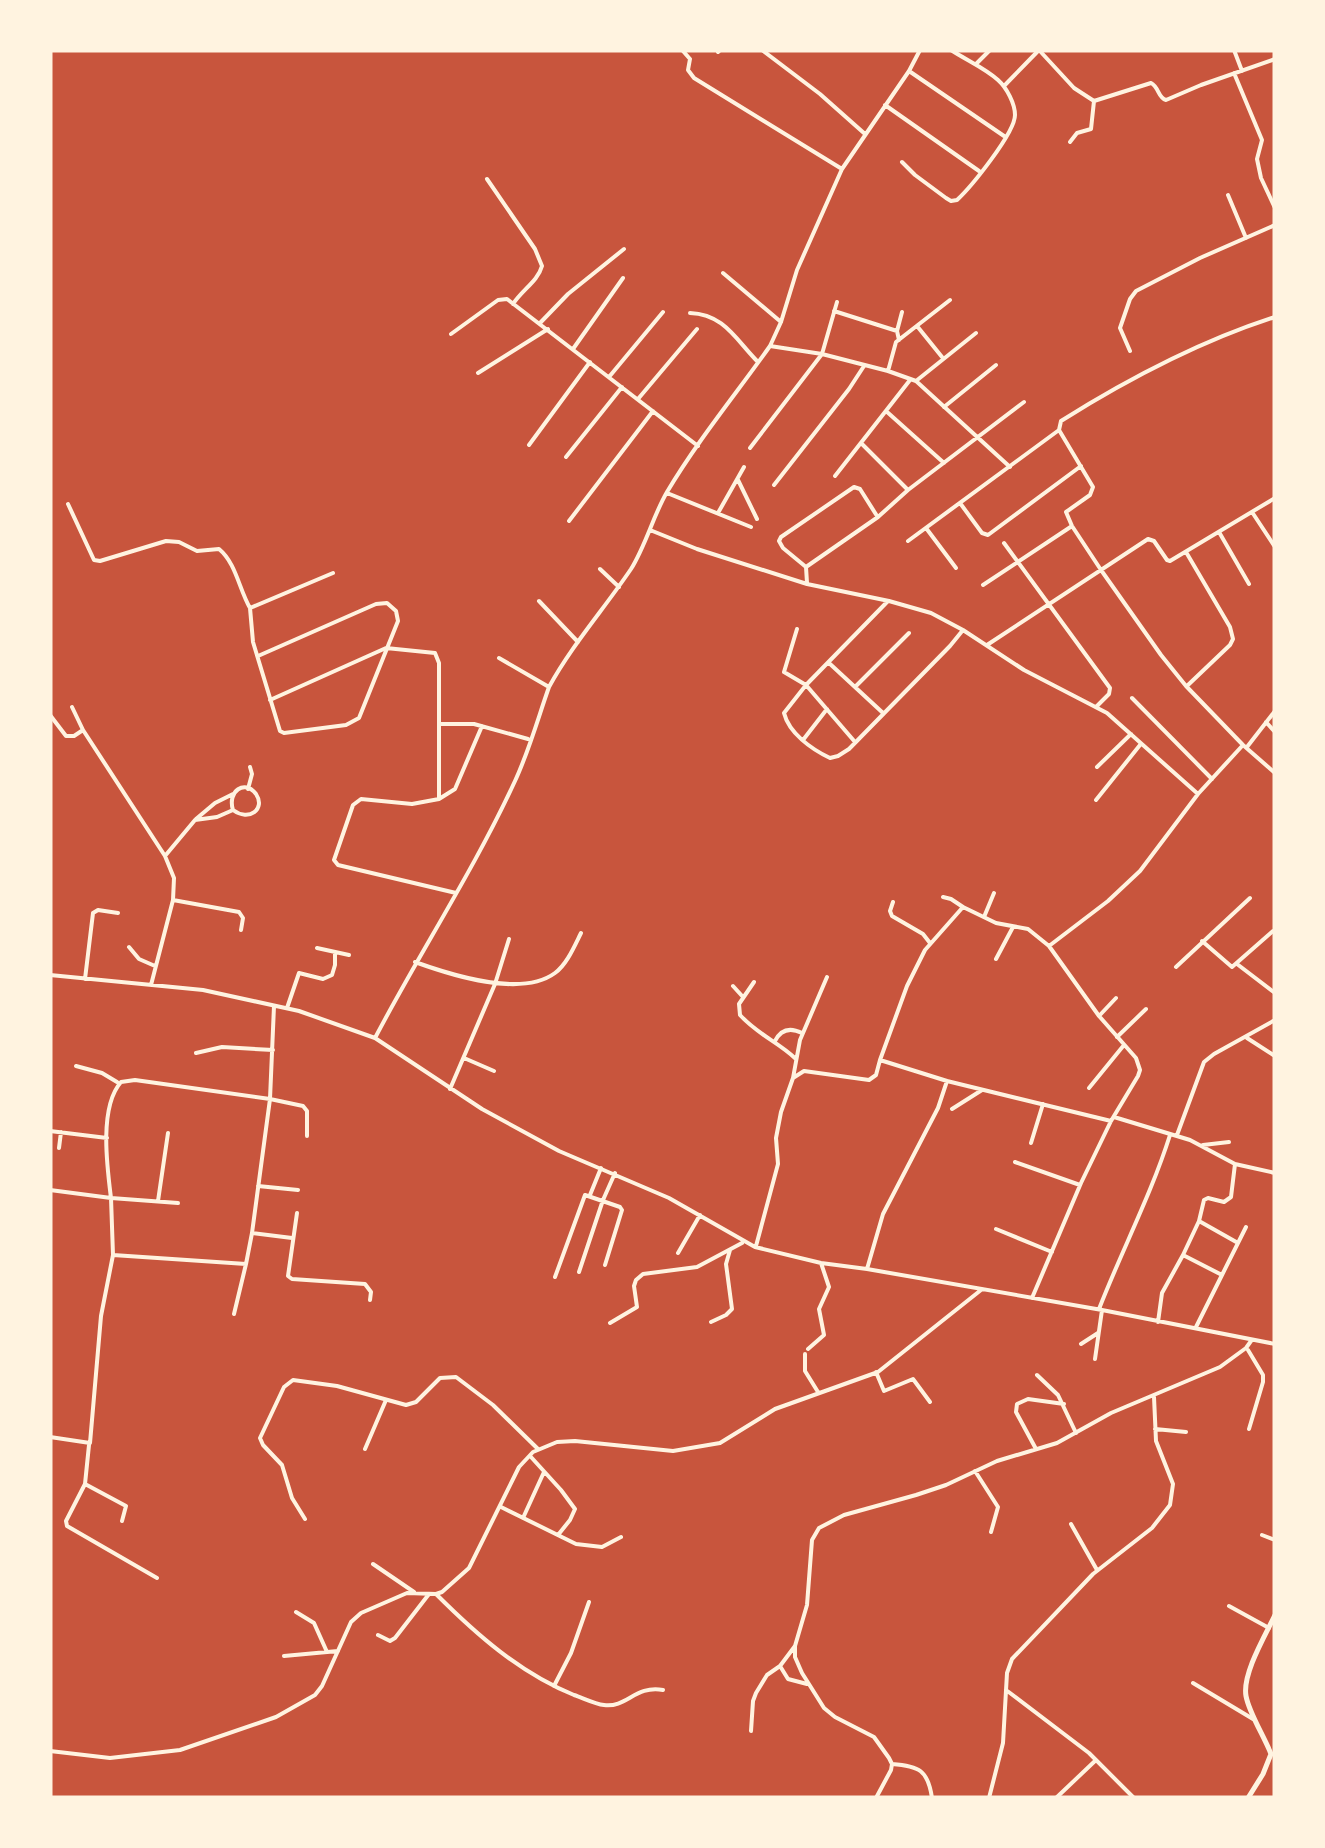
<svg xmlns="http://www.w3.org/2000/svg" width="1325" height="1848" font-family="'Exo 2',sans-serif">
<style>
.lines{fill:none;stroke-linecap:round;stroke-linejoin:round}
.minor{stroke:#fff3e0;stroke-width:4}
.tertiary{stroke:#fff3e0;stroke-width:5}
</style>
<rect width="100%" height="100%" fill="#c8553d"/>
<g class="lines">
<path class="minor" d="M762,50L820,94L865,134
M1039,50L1074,88L1094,101L1151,83C1159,87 1158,98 1166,100L1201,85L1275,59
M1234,50L1242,71
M683,51L690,59L688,70L694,78L842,169
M718,52L720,50
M976,64L990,50
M909,71L1004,136
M1234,73L1262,140L1257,159L1261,178L1275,208
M1004,86L1039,50
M885,105L979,171
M1070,142L1077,133L1091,129L1094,101
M902,162L915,175L946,198L951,201L957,200C971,187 1015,133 1015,115C1015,104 1007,88 998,80C985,68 966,60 951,50
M487,179L535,249L542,266C538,281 522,290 513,304
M1228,195L1246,238
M723,273L781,322
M834,311L897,331
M690,313C724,314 736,340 758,362
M540,323L568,294L624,249
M917,326L942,357
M451,334L498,300L507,299L698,446
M899,340L897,331L902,312
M770,346L822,354L888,371L916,381L1010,467
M573,349L623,278
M1130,351L1120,328L1130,299L1136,291L1200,258L1275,225
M888,371L896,342L950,300
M478,373L548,329
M609,377L663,312
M916,381L976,333
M638,399L697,329
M944,407L996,365
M886,411L944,463
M1059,430L1093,487L1090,495L1066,512L1072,526L1101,570L1161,655L1186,686L1243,745L1275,773
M861,443L907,489
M529,445L590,362
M750,448L822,354L837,302
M566,457L622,387
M835,476L910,380
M738,480L757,519
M774,485L849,389L864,366
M667,493L751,527
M960,503L982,533L988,535L1081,466
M68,504L94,560L100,561L166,541L179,542L197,551L219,549C236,563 239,589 250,608
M1252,512L1275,547
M718,513L744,467
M569,521L653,411
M926,528L956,568
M650,530L697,549L807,584L889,601L931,613L963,630L1024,670L1107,713L1198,794
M1219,532L1249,584
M908,541L1059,430L1061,421C1128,379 1200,341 1275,317
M1004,543L1110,688L1109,694L1097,706
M1186,552L1230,627L1233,639L1230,645L1188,685
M806,567L783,548L779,541L781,537L854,487L860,489L877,516
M600,569L619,587
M807,583L806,567L878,517L908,490L1024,402
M983,585L1072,526
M539,601L578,642
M888,601L806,685L784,713C789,733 811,749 830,758L838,756L849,749L950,646L963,630
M797,629L784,672L806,685L855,742
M987,645L1148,539L1154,541L1167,560L1170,561L1275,498
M258,656L376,604L387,603L396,611L398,621L359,718L346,725L284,733L280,731L253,642L250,608L333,573
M499,658L549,687
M829,663L883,713
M856,686L909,633
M1132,698L1212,779
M270,700L386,648L435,653L439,663V799L455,789L482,726
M72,707L83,730L165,856L174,878L173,900L151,985
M50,715L66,736H74L83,730
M1266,722L1275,732
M440,724H474L528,739
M803,740L827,709
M1247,747L1275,711
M1097,767L1131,734
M248,789L252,774L250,767
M439,799L412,804L361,799L353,805L334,860L338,865L456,893
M1096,800L1140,745
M196,819L215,803L233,794
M165,856L195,820L217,817L233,810C249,822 266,809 256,794C245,779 227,791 233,810
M943,897L951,899L963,907
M173,900L239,912L243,918L241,930
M893,902L890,911L892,916L923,934L930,943
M984,917L994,893
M1202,941L1232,967L1273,931
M1049,946L1108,901L1140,871L1198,794L1243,745
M129,947L139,959L155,966
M317,948L349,955
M996,959L1013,927
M415,962C451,975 521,998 555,973C567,964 574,947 581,933
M1237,964L1275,993
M1176,967L1250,898
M50,975L203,990L299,1011L375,1038L482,1109L559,1151L669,1198L755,1247L821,1263L867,1269L1102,1310L1275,1344
M85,979L93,913L98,910L118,913
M754,982L739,1004L740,1015C758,1035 777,1041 796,1059
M733,986L743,997
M287,1008L299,973L323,979L332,975L335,965V952
M1099,1016L1116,998
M1117,1037L1146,1009
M375,1038C420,952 474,870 515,781C529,751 538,718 549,687C572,645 604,609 631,569C646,545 653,516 667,492C698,440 736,394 770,346L781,322L797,270L842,169L909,71L920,50
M1247,1038L1275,1056
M775,1041C781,1029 790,1027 802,1033
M196,1053L222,1047L273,1050
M464,1058L494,1071
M880,1060L907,986L925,950L963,907L996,923L1028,929L1049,946L1099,1016L1136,1058L1140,1070L1138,1076L1111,1121L1081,1183L1032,1298
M76,1066L102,1073L117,1082
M793,1078L800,1040L827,977
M1089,1088L1124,1045
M450,1089L495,984L509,939
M952,1109L982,1090
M1114,1117L1190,1140L1235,1164L1275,1173
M50,1131L107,1138
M1177,1135L1204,1062L1214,1054L1275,1020
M1031,1143L1043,1104
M1203,1145L1229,1142
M59,1148L61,1132
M1015,1162L1080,1185
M258,1186L298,1190
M50,1190L111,1198L113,1255
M590,1195L601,1168
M158,1201L168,1133
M178,1203L111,1198C107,1166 99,1107 121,1082L135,1080L270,1099L303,1106L307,1111V1136
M297,1213L288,1276L292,1279L365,1284L371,1292L370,1300
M1199,1221L1238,1243
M996,1229L1052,1252
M252,1233L292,1238
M756,1246L778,1164L776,1138L781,1112L793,1078L804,1071L869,1080L876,1075L880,1060L947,1081L1111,1121
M678,1253L700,1215
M1183,1255L1199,1221L1204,1200L1208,1198L1224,1202L1231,1197L1235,1164
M867,1269L883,1214L938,1108L947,1081
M579,1272L603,1200L615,1173
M1222,1275L1246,1227
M555,1277L585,1195L620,1207L622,1210L605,1265
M1099,1309C1122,1250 1151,1195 1170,1135
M234,1314L246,1264
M711,1322L726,1315L732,1309L726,1264L730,1250
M1158,1322L1162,1293L1183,1255L1222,1275L1196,1327
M610,1323L637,1307L634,1286L636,1280L643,1274L697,1267L742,1243
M1081,1344L1098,1333
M808,1349L824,1335L819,1309L829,1287L821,1263
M1248,1350L1263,1375V1382L1249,1429
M805,1354V1371L818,1392
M1095,1359L1102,1310
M876,1372L884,1391L913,1379L930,1402
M1037,1375L1058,1395L1076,1433
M1155,1429L1186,1432
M50,1437L90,1443L101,1316L113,1255L246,1264L252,1233L270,1099L274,1006
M89,1445L85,1484L66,1521L67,1526L157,1578
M365,1449L386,1400
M1036,1449L1016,1412L1017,1404L1028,1399L1064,1404
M531,1457L561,1490L575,1509L570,1520L558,1535
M975,1471L998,1507L991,1532
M85,1484L126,1506L122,1521
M501,1507L576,1544L602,1547L621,1537
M523,1518L544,1472
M305,1519L292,1498L282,1465L263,1445L260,1438L284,1387L293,1380L337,1386L406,1405L416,1402L440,1378L456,1377L493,1405L538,1449
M1071,1524L1097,1570
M1262,1535L1275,1540
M373,1564L414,1592
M436,1594C477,1635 520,1673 574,1695C583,1698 595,1704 604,1705C627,1708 635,1685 663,1690
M1229,1606L1269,1628
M296,1612L314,1623L327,1652
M378,1635L390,1641L395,1638L429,1594
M284,1656L338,1651
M780,1666L788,1679L807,1684
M1193,1683L1253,1719
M554,1686L571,1653L589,1602
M1006,1690L1089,1753L1134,1798
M751,1731L753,1701L756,1693L767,1675L780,1666L795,1646
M50,1751L110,1758L180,1750L276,1717L315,1695L322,1686L351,1622L361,1613L407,1593L436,1594L442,1592L469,1568L519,1467L533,1452L557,1442L575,1441L673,1451L720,1443L775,1409L878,1372L981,1290
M892,1764C919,1766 928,1770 932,1798
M876,1798L891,1770L892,1764L889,1758L874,1737L835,1717L824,1708L802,1673L795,1657V1646L807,1605L812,1540L819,1528L844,1515L916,1495L946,1485L997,1461L1057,1443L1111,1413L1220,1367L1246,1348L1251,1341
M989,1798L1003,1743L1007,1673L1012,1659L1093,1574L1152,1528L1170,1505L1173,1484L1156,1441L1154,1397
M1056,1798L1096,1760"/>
<path class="tertiary" d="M1248,1798L1263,1774L1271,1754C1264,1736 1249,1713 1246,1696C1242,1674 1266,1634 1275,1615"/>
</g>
<rect width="1325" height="1848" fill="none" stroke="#fff3e0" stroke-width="105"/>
</svg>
